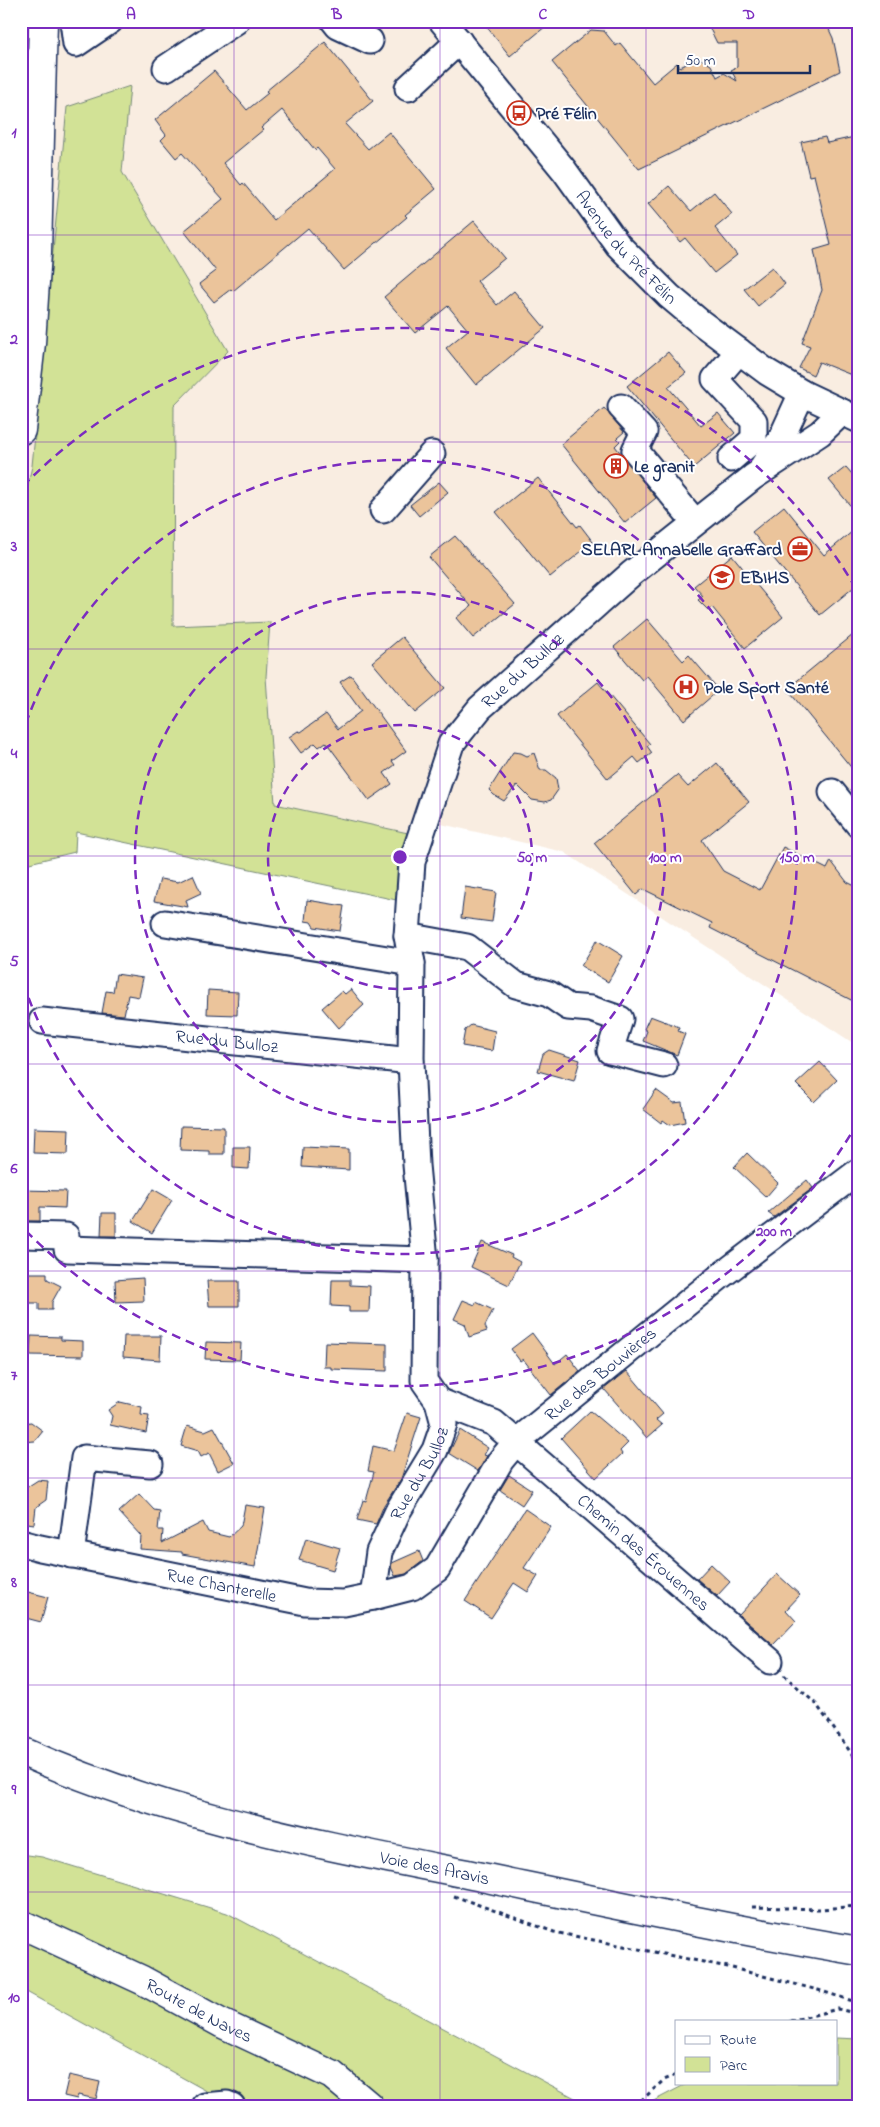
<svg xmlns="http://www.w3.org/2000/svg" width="880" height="2127" font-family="'Indie Flower',sans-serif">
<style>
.built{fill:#f9ede1}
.green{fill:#d2e296;stroke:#76887a}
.building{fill:#ebc49b;stroke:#1b2f5e;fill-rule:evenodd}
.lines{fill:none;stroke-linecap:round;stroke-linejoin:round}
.minor-casing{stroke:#1b2f5e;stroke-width:29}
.major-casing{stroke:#1b2f5e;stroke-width:31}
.highway-casing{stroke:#1b2f5e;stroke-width:31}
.path{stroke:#1b2f5e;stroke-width:3;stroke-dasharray:4 4;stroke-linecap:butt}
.minor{stroke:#fff;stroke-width:25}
.major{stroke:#fff;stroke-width:28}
.highway{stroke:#fff;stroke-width:28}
.grid{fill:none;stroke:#7b2cbf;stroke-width:1;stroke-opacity:0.55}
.ring{fill:none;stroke:#7b2cbf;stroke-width:2.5;stroke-dasharray:9 6}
.labels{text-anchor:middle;stroke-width:4;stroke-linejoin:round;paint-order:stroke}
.poi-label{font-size:18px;font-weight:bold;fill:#1b2f5e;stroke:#fff;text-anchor:start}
.street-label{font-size:18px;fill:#1b2f5e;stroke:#fff}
.centre{fill:#7b2cbf;stroke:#fff;stroke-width:2.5}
.ring-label{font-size:15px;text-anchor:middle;font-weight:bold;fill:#7b2cbf;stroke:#fff;stroke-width:4;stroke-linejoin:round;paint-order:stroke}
.neatline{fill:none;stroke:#7b2cbf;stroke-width:2}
.grid-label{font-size:16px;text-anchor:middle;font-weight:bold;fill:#7b2cbf}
</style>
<rect width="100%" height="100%" fill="#fff"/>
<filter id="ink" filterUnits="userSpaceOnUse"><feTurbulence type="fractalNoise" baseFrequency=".02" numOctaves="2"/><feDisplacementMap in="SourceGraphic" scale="10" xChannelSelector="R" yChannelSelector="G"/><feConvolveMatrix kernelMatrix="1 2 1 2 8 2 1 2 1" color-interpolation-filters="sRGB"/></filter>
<g filter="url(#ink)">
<path class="built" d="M21,21H859V1047L564,852L428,821L408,833L275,804L266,677L270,622L173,626L174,406L228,351L122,172L130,86L32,466L21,517V295L40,117L21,105Z"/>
<path class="green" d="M130,86L122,172L228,351L174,406L173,626L270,622L266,677L275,804L408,833L401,901L76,832L75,852L21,865V517L32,466L67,107Z
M21,1854L42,1857L227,1913L590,2106H234L21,1989Z
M836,2038L859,2039V2106H644L688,2083H836Z"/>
<path class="building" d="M482,21H552L510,56Z
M706,21H825L833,38L840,71L639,169L552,62L591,30L604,31L616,46L620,43L653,83L677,63L680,67L699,58L711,65L717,77L724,73L737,81L731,70L737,67V43H717Z
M325,42L373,101L345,124L368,149L389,132L436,189L405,215L407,217L344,270L308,228L233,291L231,289L214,302L199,284L216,271L184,231L223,199L182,153L176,158L161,140L166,135L155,120L214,71L247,110L268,93L266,91ZM282,110L315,150L317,148L335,169L274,220L243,183L241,185L223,163L263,130L261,128Z
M859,136V378L819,362L813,375L799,368L810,346L802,343L822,290L814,250L831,245L814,175L809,176L801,142L825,137L827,143Z
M669,186L691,211L714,192L732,214L715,228L737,255L714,273L685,238L680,242L648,204Z
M474,221L505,258L477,281L497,305L514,291L545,328L476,385L446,348L468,330L448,306L415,333L384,297Z
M772,267L785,284L758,306L744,289Z
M668,352L686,373L668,387L701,426L718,413L735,433L694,467L627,386Z
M604,408L624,432L617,438L620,441L615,446L656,498L625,523L561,444Z
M846,467L859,482V516L829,480Z
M538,478L577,527L580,525L593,542L550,577L496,512Z
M439,482L448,492L419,516L410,505Z
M784,506L824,555L859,526V583L820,615L752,532Z
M455,536L515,604L473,638L456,618L471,606L429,557Z
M732,555L783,617L745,648L712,607L708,610L698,600L703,596L694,586Z
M647,619L683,661L689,655L719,690L684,720L647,676L642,680L614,647Z
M859,630V777L787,689Z
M402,637L445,688L415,713L372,662Z
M351,675L406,751L392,761L395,765L384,773L392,784L369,800L326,742L319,747L315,743L301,753L289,737L298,731L301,732L326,714L338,729L361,711L340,682Z
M598,682L650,744L647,746L652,753L639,763L634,757L608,779L557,716Z
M513,752L521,753L527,756L534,753L540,770H546L556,778L558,790L551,800L545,802L532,800L517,785L504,801L494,795L489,790Z
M717,763L749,802L702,840L723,871L760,890L783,847L827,869L831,861L847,882L859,888V1004L710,928L712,923L643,889L636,895L594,843L677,775L688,787Z
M193,875L201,893L186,900L188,907L154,901L160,879L178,882Z
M465,887L496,892L492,922L461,918Z
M307,900L344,906L340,931L314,927L311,922L305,921Z
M597,940L623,956L608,982L581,966Z
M116,974L143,978L139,997L128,995L124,1015L102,1013L106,991L113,992Z
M351,989L364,1005L339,1028L322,1008L342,991L345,994Z
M208,990L238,992L237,1015L207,1014Z
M650,1016L679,1027L678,1031L685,1034L677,1055L643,1041L647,1031L644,1029Z
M471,1025L495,1031L492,1051L462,1046L465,1030Z
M549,1050L580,1060L574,1081L538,1071L543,1054Z
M820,1062L837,1080L814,1102L796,1084Z
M656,1090L674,1103L682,1102L685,1122L670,1125L663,1120L661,1123L643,1109Z
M181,1126L224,1127V1154H209V1151L180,1150Z
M34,1128L69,1129L68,1154L33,1153Z
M233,1147H250L249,1169L233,1168Z
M303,1147L349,1149V1170L302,1167Z
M747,1153L778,1183L766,1197L734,1167Z
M807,1180L813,1188L774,1217L768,1213Z
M153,1189L172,1200L152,1233L133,1221Z
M21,1190L66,1191L65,1208L40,1207V1221H21Z
M102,1213H116V1236H101Z
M482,1242L512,1255L511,1257L520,1262L509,1285L471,1267Z
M28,1273H47V1279L61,1286L52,1302V1310H39V1303H21V1280Z
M143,1278L144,1301L116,1302L115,1280Z
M332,1280H350V1285L370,1286L369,1312H349V1307L331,1306Z
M207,1281H239V1306H209Z
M463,1300L475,1305L476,1302L493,1310L485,1326L487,1331L469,1337L465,1324L454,1319Z
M532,1333L555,1364L567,1354L580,1371L551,1395L523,1359L520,1361L511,1349Z
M31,1336L61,1337V1340L83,1341V1356L30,1355Z
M124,1336H161L160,1360L123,1357Z
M206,1342L241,1343L240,1360L205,1359Z
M325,1342L387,1344V1371L331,1369V1367H324Z
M627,1371L663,1414L656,1420L662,1425L647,1438L604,1389Z
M120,1402L142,1407L141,1415L149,1416L146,1433L110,1425L112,1416L108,1410Z
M590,1411L628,1443L620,1451L622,1454L596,1478L561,1438Z
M407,1413L421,1417L401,1479L384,1505L376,1524L357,1520L363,1500L366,1501L374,1472L368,1471L373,1446L394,1451Z
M31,1422L43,1431L35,1441L21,1442V1423Z
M187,1426L205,1431L214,1427L234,1463L218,1471L209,1453L201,1457L198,1451L181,1446Z
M460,1430L488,1448L484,1455L487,1456L478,1471L449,1453Z
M509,1475L532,1490L522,1505L500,1490Z
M38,1480L48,1481L46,1500L36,1507L34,1524L21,1522V1491Z
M139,1494L154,1510L160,1511L158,1530H163L162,1543L203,1522L208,1532L229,1537L241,1526L245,1505L265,1508L255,1567L182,1554V1552L140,1549L141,1536L119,1512Z
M525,1509L551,1527L524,1568L538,1576L528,1592L514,1583L491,1618L465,1601Z
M306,1538L340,1548L333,1570L299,1560Z
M419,1551L423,1561L406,1574L395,1576L391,1567L392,1563Z
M711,1564L730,1582L717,1596L697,1579Z
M777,1574L800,1595L786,1610L796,1621L773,1645L739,1615Z
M28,1592L48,1597L41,1622L22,1617Z
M69,2075L100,2082L96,2099L78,2095L77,2099L64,2096Z"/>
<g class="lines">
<g class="minor-casing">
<g id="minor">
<path d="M73,21L76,44L110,21"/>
<path d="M334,21L338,26L370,41"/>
<path id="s1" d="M442,21L564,170L618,245L669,296L700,322L767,372L802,393L859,420"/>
<path d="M166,68L236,21"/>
<path d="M408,88L459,41"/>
<path d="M621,407L644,432L635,450L695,522"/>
<path d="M731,459L754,439V421L715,379L739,351"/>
<path d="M763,466L781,439L802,393"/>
<path d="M383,510L432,454"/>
<path d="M832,792L859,825"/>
<path d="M165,923L412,963"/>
<path d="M407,936L467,947L516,985L549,994L568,1007L591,1009L620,1019L610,1051L664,1065"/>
<path id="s2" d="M42,1021L411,1061"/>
<path d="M21,1235L66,1236"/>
<path d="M67,1249L425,1260"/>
<path id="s3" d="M438,1401L494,1423L770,1661"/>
<path id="s4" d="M21,1543L40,1548L305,1602L344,1603L373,1597L412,1587L437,1569L501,1460L516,1442L718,1278L859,1171"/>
<path d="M71,1555L84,1458L150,1464"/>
<path id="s5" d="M373,1597L379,1552L398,1511L435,1450L444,1424L438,1401L424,1381L425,1260L416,1165L411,1061L412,963L407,936L412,862L451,744L480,708L631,574L753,477L820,433L842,412"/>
<path d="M205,2106L227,2104L232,2106"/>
</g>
</g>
<g class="major-casing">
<g id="major">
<path d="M21,430L31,343L37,252L43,21"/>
<path id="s6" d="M21,1924L142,1980L221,2023L332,2075L369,2106"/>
</g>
</g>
<g class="highway-casing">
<g id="highway">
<path id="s7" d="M21,1751C166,1816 313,1843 467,1874C598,1901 728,1929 859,1951"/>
</g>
</g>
<path class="path" d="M784,1675L816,1704L859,1764
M454,1896L554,1932L728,1967L818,1990L859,2003
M752,1907L820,1909L859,1906
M790,2021L838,2009L859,2014
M635,2106L664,2080L676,2075"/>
<use href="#minor" class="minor"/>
<use href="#major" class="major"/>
<use href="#highway" class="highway"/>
</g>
</g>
<path class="grid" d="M234,21V2106M440,21V2106M646,21V2106M21,235H859M21,442H859M21,649H859M21,856H859M21,1064H859M21,1271H859M21,1478H859M21,1685H859M21,1892H859"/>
<g class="ring">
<circle cx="400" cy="857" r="132"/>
<circle cx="400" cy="857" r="265"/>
<path d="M21 738A397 397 0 1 1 21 976"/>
<path d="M858 1122A529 529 0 0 1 23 1228M23 486A529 529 0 0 1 858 592"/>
</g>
<defs>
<g id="bus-ring" transform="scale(1.25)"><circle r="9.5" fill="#fff" stroke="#c8321e" stroke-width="1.5"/><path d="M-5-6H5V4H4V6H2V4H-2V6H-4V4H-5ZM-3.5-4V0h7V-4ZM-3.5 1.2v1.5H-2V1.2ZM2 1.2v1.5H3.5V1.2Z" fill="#c8321e"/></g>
<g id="building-ring" transform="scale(1.25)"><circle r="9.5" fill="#fff" stroke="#c8321e" stroke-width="1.5"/><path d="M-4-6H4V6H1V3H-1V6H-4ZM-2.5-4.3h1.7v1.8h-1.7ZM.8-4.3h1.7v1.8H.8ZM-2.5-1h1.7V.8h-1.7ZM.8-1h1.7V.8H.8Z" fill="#c8321e"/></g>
<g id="office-ring" transform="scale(1.25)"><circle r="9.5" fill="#fff" stroke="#c8321e" stroke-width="1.5"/><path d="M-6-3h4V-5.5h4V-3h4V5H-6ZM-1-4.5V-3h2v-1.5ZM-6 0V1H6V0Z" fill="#c8321e"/></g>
<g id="school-ring" transform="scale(1.25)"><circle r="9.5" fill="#fff" stroke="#c8321e" stroke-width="1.5"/><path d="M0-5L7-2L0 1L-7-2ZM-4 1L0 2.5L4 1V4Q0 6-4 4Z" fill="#c8321e"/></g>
<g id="hospital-ring" transform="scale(1.25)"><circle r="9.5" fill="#fff" stroke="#c8321e" stroke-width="1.5"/><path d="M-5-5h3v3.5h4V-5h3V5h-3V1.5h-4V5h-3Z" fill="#c8321e"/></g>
</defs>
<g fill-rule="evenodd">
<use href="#bus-ring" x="519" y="113"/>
<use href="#building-ring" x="616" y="466"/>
<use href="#office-ring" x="800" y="549"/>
<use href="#school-ring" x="722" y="577"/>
<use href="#hospital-ring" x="686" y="687"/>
</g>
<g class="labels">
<g class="poi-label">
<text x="536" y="119">Pré Félin</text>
<text x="634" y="472">Le granit</text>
<text x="782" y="555" text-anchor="end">SELARL Annabelle Graffard</text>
<text x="740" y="583">EBIHS</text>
<text x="704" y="693">Pole Sport Santé</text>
</g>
<g class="street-label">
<text dy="6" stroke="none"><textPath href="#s1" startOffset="292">Avenue du Pré Félin</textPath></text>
<text dy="6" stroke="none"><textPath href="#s5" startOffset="985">Rue du Bulloz</textPath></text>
<text dy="6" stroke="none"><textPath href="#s2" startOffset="186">Rue du Bulloz</textPath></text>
<text dy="6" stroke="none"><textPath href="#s4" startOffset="688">Rue des Bouvières</textPath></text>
<text dy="6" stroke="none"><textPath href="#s5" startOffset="134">Rue du Bulloz</textPath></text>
<text dy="6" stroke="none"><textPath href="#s3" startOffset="258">Chemin des Érouennes</textPath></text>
<text dy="6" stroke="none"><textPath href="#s4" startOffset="205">Rue Chanterelle</textPath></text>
<text dy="6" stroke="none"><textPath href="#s7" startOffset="431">Voie des Aravis</textPath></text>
<text dy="6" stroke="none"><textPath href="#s6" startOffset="198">Route de Naves</textPath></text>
</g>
</g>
<circle cx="400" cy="857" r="8" class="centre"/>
<g class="ring-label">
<text x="532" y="862">50 m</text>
<text x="665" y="862">100 m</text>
<text x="797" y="862">150 m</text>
<text x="774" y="1236">200 m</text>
</g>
<rect width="880" height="2127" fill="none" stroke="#fff" stroke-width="55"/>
<rect x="675" y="2020" width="162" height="65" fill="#ffffff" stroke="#a4acbf"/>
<rect x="685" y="2036" width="25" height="8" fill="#ffffff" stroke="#a4acbf"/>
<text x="720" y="2044" font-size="15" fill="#1b2f5e">Route</text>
<rect x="685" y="2057" width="25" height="15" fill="#d2e296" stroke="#a4acbf"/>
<text x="720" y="2070" font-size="15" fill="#1b2f5e">Parc</text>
<path d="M678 65v8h132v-8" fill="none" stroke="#1b2f5e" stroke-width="2.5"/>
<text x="685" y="65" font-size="15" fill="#1b2f5e" stroke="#ffffff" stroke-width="4" paint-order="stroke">50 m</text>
<rect x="28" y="28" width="824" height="2072" class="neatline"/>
<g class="grid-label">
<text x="131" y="19">A</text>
<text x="337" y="19">B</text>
<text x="543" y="19">C</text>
<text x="749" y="19">D</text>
<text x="14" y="137">1</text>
<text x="14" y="344">2</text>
<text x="14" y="551">3</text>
<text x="14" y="758">4</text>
<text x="14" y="966">5</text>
<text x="14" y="1173">6</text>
<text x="14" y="1380">7</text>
<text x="14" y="1587">8</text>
<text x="14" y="1794">9</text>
<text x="14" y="2002">10</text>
</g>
</svg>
